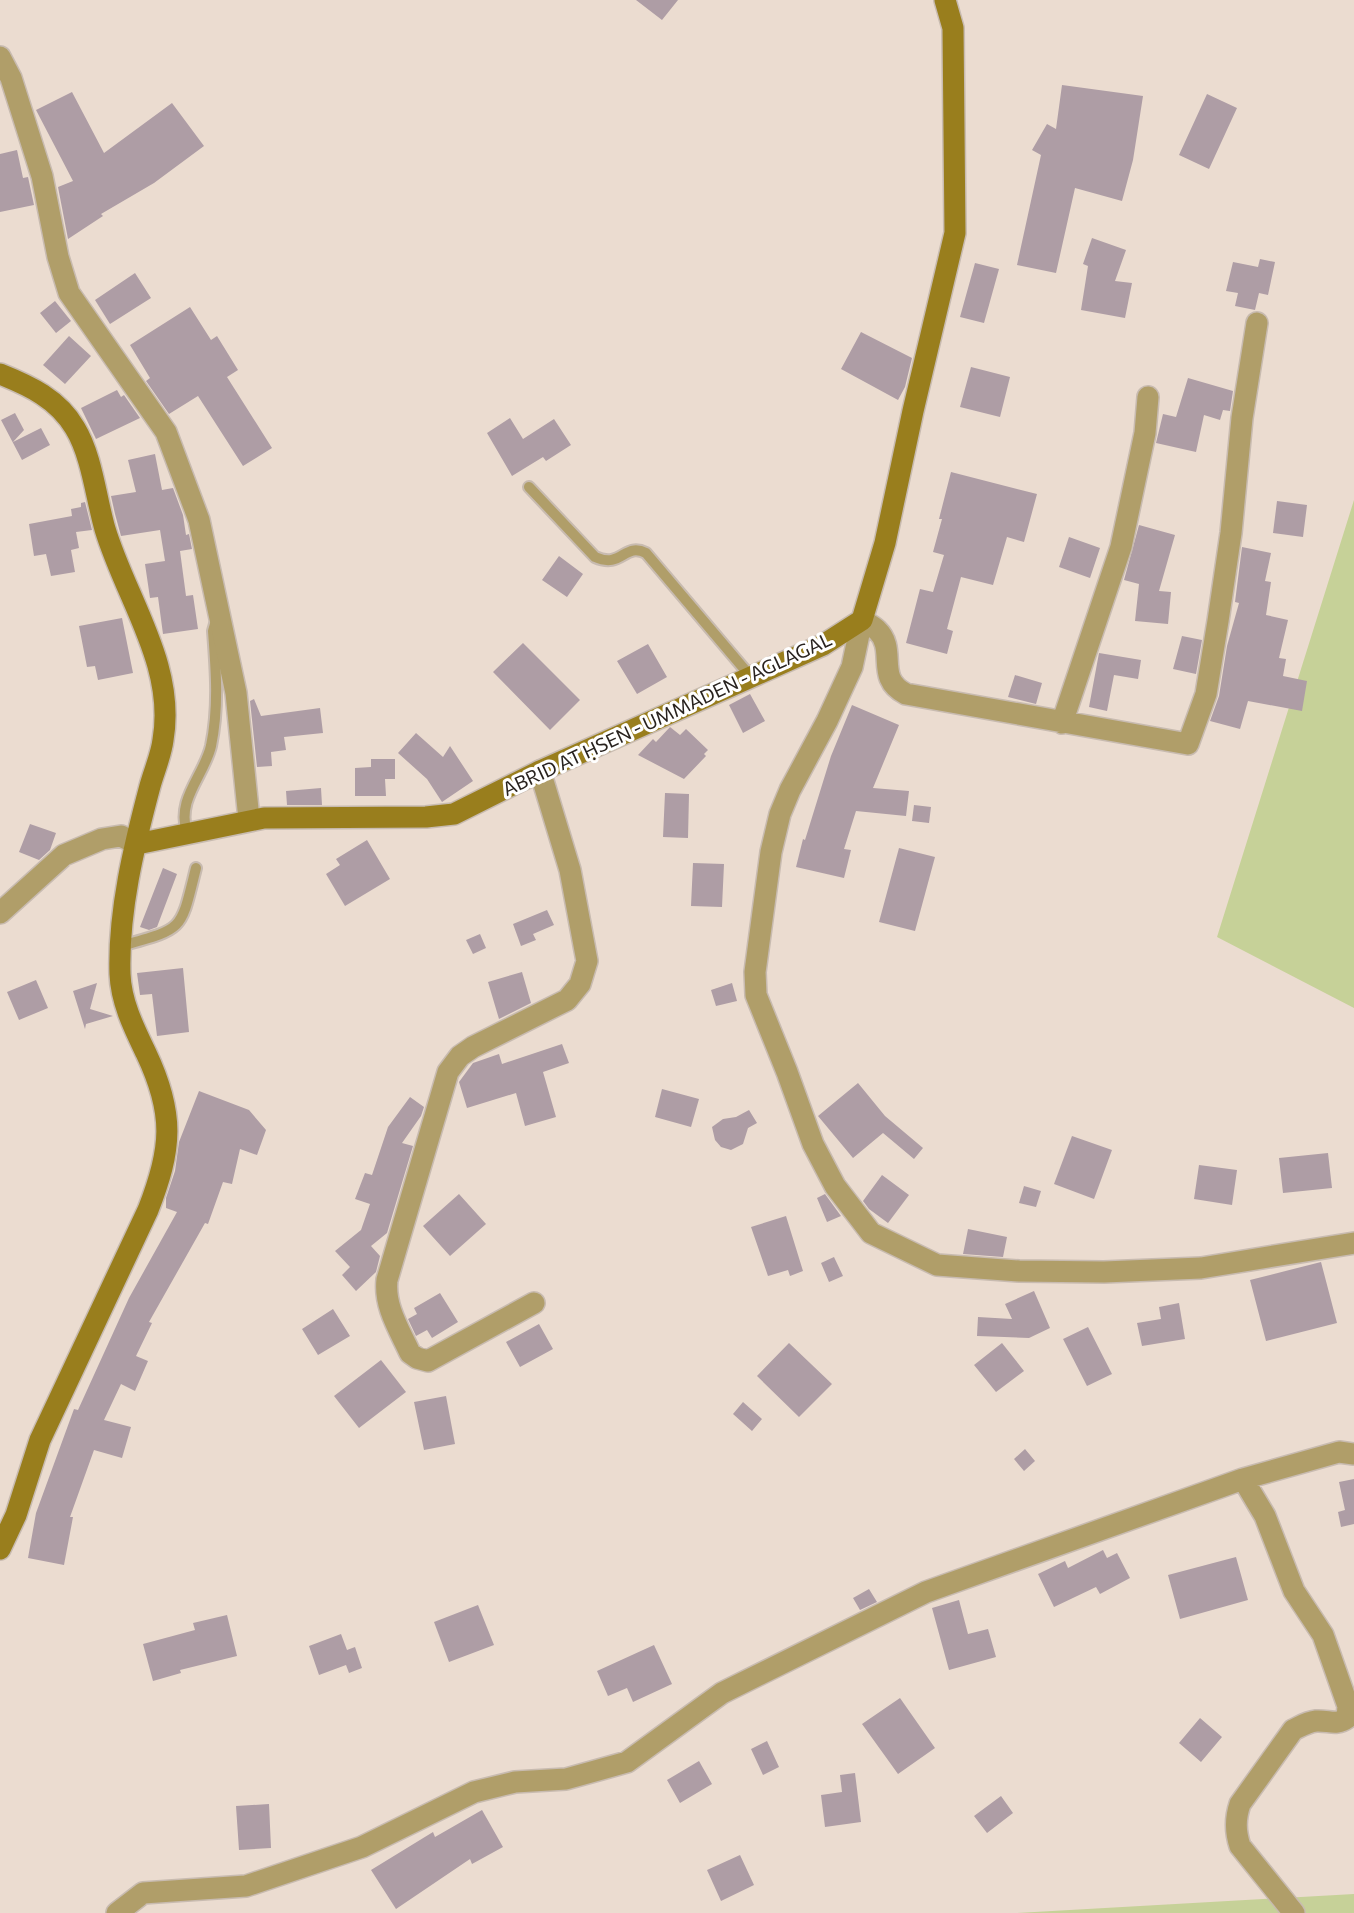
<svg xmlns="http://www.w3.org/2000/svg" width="1354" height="1913" font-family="Commissioner,sans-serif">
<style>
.green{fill:#c6d198}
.building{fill:#ae9da5}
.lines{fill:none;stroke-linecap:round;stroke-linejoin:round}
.lane-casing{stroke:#c8bbb0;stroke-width:14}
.street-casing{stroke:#c8bbb0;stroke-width:24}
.secondary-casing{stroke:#c8bbb0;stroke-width:24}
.lane{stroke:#b09e69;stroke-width:10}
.street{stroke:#b09e69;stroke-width:21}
.secondary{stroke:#997e1d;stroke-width:21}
.labels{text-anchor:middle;stroke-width:6;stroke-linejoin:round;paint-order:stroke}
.street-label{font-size:19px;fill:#28221e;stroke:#fff}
</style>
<rect width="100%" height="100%" fill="#ebdcd0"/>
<path class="green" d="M1354,500V1008L1217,937Z
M1354,1894V1913H1017Z"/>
<path class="building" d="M636,0H678L662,20Z
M1062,85L1143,96L1133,160L1122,201L1075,188L1056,273L1017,265L1041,155L1032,150L1047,124L1056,129Z
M72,92L104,153L172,103L204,146L154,183L101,214L103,216L68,239L58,187L73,181L36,110Z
M1207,94L1237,108L1209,169L1179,155Z
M17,150L23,178L28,177L34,205L0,212V154Z
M1092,238L1126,250L1115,281L1132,283L1125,318L1081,310L1088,266L1083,264Z
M1260,259L1275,262L1268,295L1259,293L1255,310L1235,306L1238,293L1226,291L1233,262L1258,267Z
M975,263L999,269L984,323L960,317Z
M135,273L151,298L110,324L95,300Z
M55,301L71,321L56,333L40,313Z
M190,307L211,340L217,336L238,370L227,377L272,448L243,466L198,396L169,414L146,381L150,378L130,345Z
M861,332L912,358L905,387L898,400L841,369Z
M69,336L91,356L65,384L43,365Z
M971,367L1010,377L1000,417L960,407Z
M1188,378L1233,391L1230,411L1223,410L1220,420L1204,415L1196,452L1156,443L1163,414L1176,417Z
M117,390L121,397L124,395L140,418L96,439L81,408Z
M15,413L24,430L13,442L41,428L50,445L22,460L1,420Z
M510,418L523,439L554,419L571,445L546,461L543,457L512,476L487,433Z
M155,454L162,490L173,488L183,515L186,535L189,534L192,549L180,551L186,596L193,595L198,629L163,634L158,597L150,598L145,564L165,561L160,530L121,536L115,514L111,496L136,492L128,460Z
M951,472L1037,494L1024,542L1007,537L993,585L961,577L947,629L953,631L947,654L906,643L920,589L933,592L944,555L933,552L942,519H939Z
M1277,501L1307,505L1303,537L1273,533Z
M85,502L92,530L76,532L79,548L71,550L75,572L51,576L46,554L34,556L29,524L72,516L71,509L81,507V503Z
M1139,525L1175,535L1159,591L1171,592L1168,624L1135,621L1139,584L1124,580Z
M1069,537L1100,548L1090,578L1059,567Z
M1242,547L1271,553L1265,581L1271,582L1266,615L1288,620L1279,658L1286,659L1283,676L1307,681L1302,711L1248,701L1240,729L1210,721L1219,696L1227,646L1239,603L1235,602Z
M559,556L583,574L567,597L542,580Z
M122,618L133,673L98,680L95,666L87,667L79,626Z
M1182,636L1202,640L1196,674L1173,669Z
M523,643L580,700L550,730L493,672Z
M648,644L667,677L637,694L617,661Z
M1099,653L1141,660L1138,679L1114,675L1107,711L1089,707Z
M1015,675L1042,683L1036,704L1008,697Z
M750,694L765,721L743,733L729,705Z
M254,699L261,716L320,708L323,733L284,737L286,750L271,752L272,766L257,767L250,701Z
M852,705L899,725L873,788L909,791L906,816L856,811L844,849L851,850L844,878L796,867L803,839L805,840L831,756Z
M670,727L680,735L686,729L708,750L704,754L706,756L684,779L638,755L653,739L656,742Z
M416,733L443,757L450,746L473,781L442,802L427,779L398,753Z
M371,759H395V779H385L386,796H355V768L371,767Z
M321,788L322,805H287L286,791Z
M665,793L689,794L688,838L663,837Z
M914,805L931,807L929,823L912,821Z
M30,824L56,833L50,850L39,860L19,852Z
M367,840L390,879L345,906L326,874L340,865L336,859Z
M899,848L935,857L915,931L879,922Z
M693,863L724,864L722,907L691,906Z
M163,868L177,874L157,927L149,930L140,927Z
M547,910L554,925L533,934L536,940L521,946L513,924Z
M480,934L486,948L473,954L466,940Z
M183,968L189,1032L157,1036L152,994L140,995L137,973Z
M522,972L531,1003L499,1019L488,982Z
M36,980L48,1008L19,1020L7,992Z
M97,983L90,1009L113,1016L86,1024L85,1029L73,991Z
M732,983L737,1001L716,1006L711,990Z
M562,1044L569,1063L543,1072L556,1117L525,1126L516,1093L467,1108L459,1082L473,1063L499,1054L502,1064Z
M858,1083L885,1116L923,1148L914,1159L883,1133L853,1158L818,1116Z
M662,1089L699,1099L691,1127L655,1117Z
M199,1091L249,1110L266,1130L257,1155L240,1149L232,1184L223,1182L208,1224L205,1223L149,1322L152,1323L136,1356L148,1361L135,1391L121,1384L104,1420L131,1427L122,1458L94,1450L70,1517H73L64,1565L28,1558L36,1513L74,1409L78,1410L129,1298L177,1212L166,1208V1198L175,1171L179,1142Z
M410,1097L424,1107L421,1116L402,1143L413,1146L387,1233L371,1246L380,1256L376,1272L356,1291L342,1275L350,1267L335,1251L361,1230L370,1204L355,1199L365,1173L372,1175L388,1127Z
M749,1110L757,1123L748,1128L743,1144L731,1150L721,1147L715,1140L712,1127L723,1119L736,1117Z
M1072,1136L1112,1150L1094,1199L1054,1184Z
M1328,1153L1332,1188L1283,1193L1279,1158Z
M1199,1165L1237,1170L1232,1205L1194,1199Z
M882,1175L909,1195L888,1223L869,1209L863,1201Z
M1024,1186L1041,1191L1036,1207L1019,1203Z
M459,1194L486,1224L450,1256L423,1226Z
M825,1194L841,1216L827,1222L817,1198Z
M786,1216L803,1271L790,1276L788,1270L768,1276L751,1227Z
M968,1229L1007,1237L1003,1257L963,1254Z
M834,1257L843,1276L829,1282L821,1263Z
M1321,1262L1337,1323L1266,1341L1250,1280Z
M1034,1291L1050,1328L1029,1338L977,1336L978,1317L1012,1319L1005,1304Z
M440,1293L458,1322L432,1338L427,1330L416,1336L408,1319L417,1314L414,1308Z
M1179,1303L1185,1339L1142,1346L1137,1323L1161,1319L1159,1307Z
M333,1309L350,1336L318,1355L302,1329Z
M539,1324L553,1349L520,1367L506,1342Z
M1088,1327L1112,1374L1087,1386L1063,1339Z
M789,1343L832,1384L799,1417L757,1376Z
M1002,1343L1024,1371L996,1392L974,1365Z
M381,1360L406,1392L359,1428L334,1396Z
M446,1396L455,1444L424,1450L414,1402Z
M743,1402L762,1419L752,1431L733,1414Z
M1025,1449L1035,1461L1024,1471L1014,1459Z
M1354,1479V1524L1341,1527L1338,1512L1345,1510L1339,1482Z
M1103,1550L1107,1558L1117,1553L1130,1578L1100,1594L1096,1587L1054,1607L1038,1574L1065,1561L1068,1568Z
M1236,1557L1248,1600L1180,1619L1168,1575Z
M869,1589L877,1602L860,1610L853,1598Z
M959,1600L968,1634L988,1629L996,1657L949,1670L932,1608Z
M478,1605L494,1645L449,1662L434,1622Z
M227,1615L237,1656L180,1670L181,1673L153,1681L143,1644L195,1630L193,1623Z
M341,1634L347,1650L355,1647L362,1668L349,1673L346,1665L319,1675L309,1646Z
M654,1645L672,1684L633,1702L627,1688L608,1696L597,1671Z
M900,1698L935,1748L898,1774L862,1724Z
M1200,1718L1222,1737L1201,1762L1179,1743Z
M767,1741L779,1767L763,1775L751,1749Z
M699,1761L712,1784L680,1803L667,1780Z
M855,1773L861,1822L825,1827L821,1795L842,1792L840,1775Z
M1001,1796L1013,1813L987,1833L974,1816Z
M269,1804L271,1848L239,1850L236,1806Z
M482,1810L503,1847L472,1864L470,1859L396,1909L371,1870L433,1832L435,1837Z
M740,1855L754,1885L721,1901L707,1870Z"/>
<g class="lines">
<g class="lane-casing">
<path id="lane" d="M529,487L595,557C622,569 624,542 646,553L751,677
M187,833C176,799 204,776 211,746C219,707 216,670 213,631L215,624
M121,946C185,928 180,932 196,868"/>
</g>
<g class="street-casing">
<path id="street" d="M0,57L11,78L42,176L58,257L69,293L166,432L199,520L236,693L249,819
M1257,323L1242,418L1231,533L1218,621L1206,694L1188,744L906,694C874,678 898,650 877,630C873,626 867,623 862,620L852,667L827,721L790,790L780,814L771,852L755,972L756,995L787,1072L813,1144L835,1186L871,1233L937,1265L1019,1271L1104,1272L1201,1268L1354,1243
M1062,723L1121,547L1145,433L1148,397
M0,913L64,855L102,839L121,836L137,844
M534,1303L428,1361L417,1358L410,1353C399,1329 384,1306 387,1280L448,1072L460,1056L473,1047L567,1000L580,984L587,961L570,870L540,771
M1243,1479L1265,1516L1294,1591L1323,1635L1348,1706L1347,1718C1336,1726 1329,1720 1316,1721C1307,1722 1301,1726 1293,1730L1240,1804C1235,1819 1235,1831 1240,1846L1294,1913
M117,1913L143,1893L246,1886L362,1847L474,1792L515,1782L566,1779L627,1762L722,1693L926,1592L1243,1479L1339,1452L1354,1454"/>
</g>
<g class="secondary-casing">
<path id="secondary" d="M0,374C30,386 58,399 75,428C92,456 96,498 105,529C126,599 176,665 163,740C161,756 154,771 150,786C134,846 118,912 120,974C121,1002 134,1028 146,1053C175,1114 172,1149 148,1210L40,1440L16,1515L0,1549
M137,844L264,818L426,817L454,814L540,771L823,645L862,620L885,543L913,411L955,233L953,28L945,0"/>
</g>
<use href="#lane" class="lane"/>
<use href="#street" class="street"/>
<use href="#secondary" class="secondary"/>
</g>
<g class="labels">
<g class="street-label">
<text transform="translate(667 714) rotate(-25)" y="7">ABRID AT ḤSEN - UMMADEN - AGLAGAL</text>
</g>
</g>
</svg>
